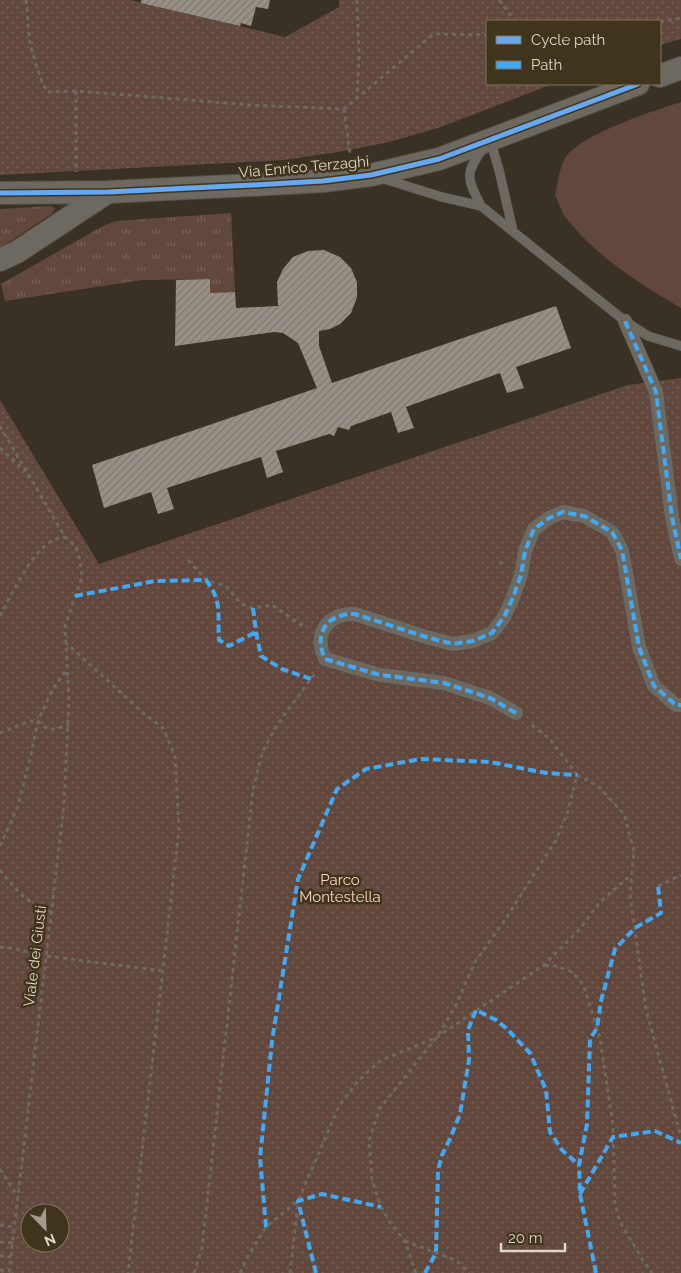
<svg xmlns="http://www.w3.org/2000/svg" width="681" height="1273" font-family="Raleway,sans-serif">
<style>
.grass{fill:url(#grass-tufts)}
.park{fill:url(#park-dots);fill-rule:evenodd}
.garden{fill:#62473c}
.building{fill:url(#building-hatch)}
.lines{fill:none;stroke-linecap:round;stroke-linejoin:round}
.service-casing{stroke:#544e42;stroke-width:10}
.pedestrian-casing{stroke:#544e42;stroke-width:15}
.tertiary-casing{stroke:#544e42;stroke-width:24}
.path{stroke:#6d6860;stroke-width:3;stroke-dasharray:4 4;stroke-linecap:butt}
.service{stroke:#6e6960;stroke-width:9}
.pedestrian{stroke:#6e6960;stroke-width:14}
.tertiary{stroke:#6e6960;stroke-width:22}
.quiet{stroke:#3fa9f5;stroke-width:4;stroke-dasharray:8 4;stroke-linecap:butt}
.cycleway-casing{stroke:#40341c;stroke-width:8}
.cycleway{stroke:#66a8f1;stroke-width:5}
.labels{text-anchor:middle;stroke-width:5;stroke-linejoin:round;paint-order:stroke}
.street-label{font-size:15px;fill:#ded6c8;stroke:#40341c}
.park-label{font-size:15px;fill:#f9cec1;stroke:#40341c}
</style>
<defs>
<pattern id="grass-tufts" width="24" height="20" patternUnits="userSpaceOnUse" patternTransform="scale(1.25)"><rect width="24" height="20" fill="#62473c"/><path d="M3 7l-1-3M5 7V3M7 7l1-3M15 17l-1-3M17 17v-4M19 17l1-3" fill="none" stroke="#786157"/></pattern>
<pattern id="park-dots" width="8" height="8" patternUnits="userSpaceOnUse" patternTransform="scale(1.25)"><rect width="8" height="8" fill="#62473c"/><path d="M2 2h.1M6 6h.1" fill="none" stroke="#786157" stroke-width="1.8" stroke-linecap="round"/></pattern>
<pattern id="building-hatch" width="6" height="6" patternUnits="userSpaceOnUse" patternTransform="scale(1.25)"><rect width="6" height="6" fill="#989086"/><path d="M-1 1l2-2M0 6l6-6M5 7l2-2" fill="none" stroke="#7e7870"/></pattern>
</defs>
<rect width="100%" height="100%" fill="#383124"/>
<path class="grass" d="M51,206L55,208L53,213L0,248V209Z
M231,213L235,292L210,293L209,279L142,280L5,301L1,284L101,227L116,221Z"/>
<path class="park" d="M0,0H130L285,37L339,7V0H681V39L660,45V21H487V84H553L438,128L389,142L350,150L285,160L0,175Z
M681,378V1273H0V400L99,564L628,385ZM30,1213H60V1243H30Z"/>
<path class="garden" d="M681,102V308C640,284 597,257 567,219C562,213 559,203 555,195C558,183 559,167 566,157C580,135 655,110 681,102Z"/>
<path class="building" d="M141,0H270L268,9L256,7L251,26L241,23L240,26L141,3Z
M324,250L340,257L351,268L357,282V297L351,313L340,324L330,329L319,331V346L332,383L556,306L571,348L516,367L524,388L507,393L500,373L406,407L414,428L398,433L391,412L351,426L349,430L338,427L334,436L329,434L276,451L283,472L267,478L261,457L167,488L174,509L158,514L151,492L104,508L92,465L317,388L298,343L283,333L274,332L175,346L176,280L210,279V293L235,292L236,308L278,306L277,282L283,269L293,257L308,251Z"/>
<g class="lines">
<g class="service-casing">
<path id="service" d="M490,139L499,170L513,231
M381,178L442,197L481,206L625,321L648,336L681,346
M481,206C467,177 464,175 484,147"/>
</g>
<g class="pedestrian-casing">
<path id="pedestrian" d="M625,321L656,392L672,517L681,559
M516,713L490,698L444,683L380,675L325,659C313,634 327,613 355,614L426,637L453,644L473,641L492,633L504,617L512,600L521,575L525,551L534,529L549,518L563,512L584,516L612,532L622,550L639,647L654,686L676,705H681"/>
</g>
<g class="tertiary-casing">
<path id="tertiary" d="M660,76L681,68
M0,193L108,192L252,185L323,181L371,175L439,159L638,84
M0,260L17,252L108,192"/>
</g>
<path class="path" d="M26,0L30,44L40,77L47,92L76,91L251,105L344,109L431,36L437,34L487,35
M357,0L359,56L357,97
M499,0L515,21
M660,22L681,18
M76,91V172
M344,109L350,154
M0,426L65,537L76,547L80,560L82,577L65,626L69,700L64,804L9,1273
M0,448L25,471
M188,560L206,580L226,586L241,604L253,608L272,605L303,626H307
M499,563H507
M0,616C11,596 33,548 54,540C57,538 61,538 65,537
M65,642L142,712L163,728L175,756L179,829L128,1273
M0,733L30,721H38C49,733 54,729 69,725
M577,775L598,786L624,814L634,851L630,894L646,1010L681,1137
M0,846L18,806L31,755L38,721L52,690L67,670
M0,870C14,888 29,906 52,912
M658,886L681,875
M0,947L11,948L47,956L163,971
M545,965L556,966L572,972L583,984L600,1038L613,1125L615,1203L620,1222L644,1262L652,1273
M0,1169L18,1197
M0,1225L14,1227
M405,1241L457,1261L469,1273
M0,1242L13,1243
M0,1256L11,1257
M0,1270L9,1271
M194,1273L202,1248L253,790L262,753L277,725L316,672
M240,1273L248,1256L266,1227L298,1201L339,1106L357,1082L380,1061L437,1037L544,965L579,930L600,902L632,874
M290,1273L298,1202
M416,1273L405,1241L391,1224L381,1207L372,1180L369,1141L380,1108L437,1037L455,1007L475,962L505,920L556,840L568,811L577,775L550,739L529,723"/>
<use href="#service" class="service"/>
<use href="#pedestrian" class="pedestrian"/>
<use href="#tertiary" class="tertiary"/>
<path class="quiet" d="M625,321L656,392L672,517L681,559
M75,596L155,581L206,580C223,602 217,614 219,640L229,646L256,632
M253,608L256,632L261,656L282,669L311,679
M516,713L490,698L444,683L380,675L325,659C313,634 327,613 355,614L426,637L453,644L473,641L492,633L504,617L512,600L521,575L525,551L534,529L549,518L563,512L584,516L612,532L622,550L639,647L654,686L676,705H681
M580,1194L613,1137L655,1131L681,1143
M266,1227L260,1158L272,1041L298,879L337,789L366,769L421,759L490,762L546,773L577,775
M316,1273L298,1201L322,1194L381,1207
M425,1273L436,1253L438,1170L442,1155L450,1139L460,1114L469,1060L468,1030L476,1010L496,1020L507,1029L530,1053L546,1090L550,1132L562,1150L579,1165
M596,1273L580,1194L579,1165L587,1124L590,1039L597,1028L601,1001L615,949L635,928L661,913L658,886"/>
<g class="cycleway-casing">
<path id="cycleway" d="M0,193L108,192L252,185L323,181L371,175L439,159L638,84"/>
</g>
<use href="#cycleway" class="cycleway"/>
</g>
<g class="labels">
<g class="street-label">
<text transform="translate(304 167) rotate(-5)" y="5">Via Enrico Terzaghi</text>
<text transform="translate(35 956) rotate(-83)" y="5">Viale dei Giusti</text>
</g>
<g class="park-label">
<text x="340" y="885">Parco<tspan x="340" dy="17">Montestella</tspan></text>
</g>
</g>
<rect x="486" y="20" width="175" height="65" fill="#40341c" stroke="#7f7561"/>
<rect x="496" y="36" width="25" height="8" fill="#66a8f1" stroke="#7f7561"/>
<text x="531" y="45" font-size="15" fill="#ded6c8">Cycle path</text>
<rect x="496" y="61" width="25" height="8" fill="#3fa9f5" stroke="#7f7561"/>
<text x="531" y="70" font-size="15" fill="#ded6c8">Path</text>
<g transform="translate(45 1228) rotate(157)"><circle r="24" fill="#40341c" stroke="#7f7561"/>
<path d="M0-4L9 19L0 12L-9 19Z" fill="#a49c8f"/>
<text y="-8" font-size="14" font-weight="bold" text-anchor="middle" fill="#ded6c8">N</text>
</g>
<path d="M501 1243v8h64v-8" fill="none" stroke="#ded6c8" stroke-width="2.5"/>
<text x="508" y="1243" font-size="15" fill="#ded6c8" stroke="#40341c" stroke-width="4" paint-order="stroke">20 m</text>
</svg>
